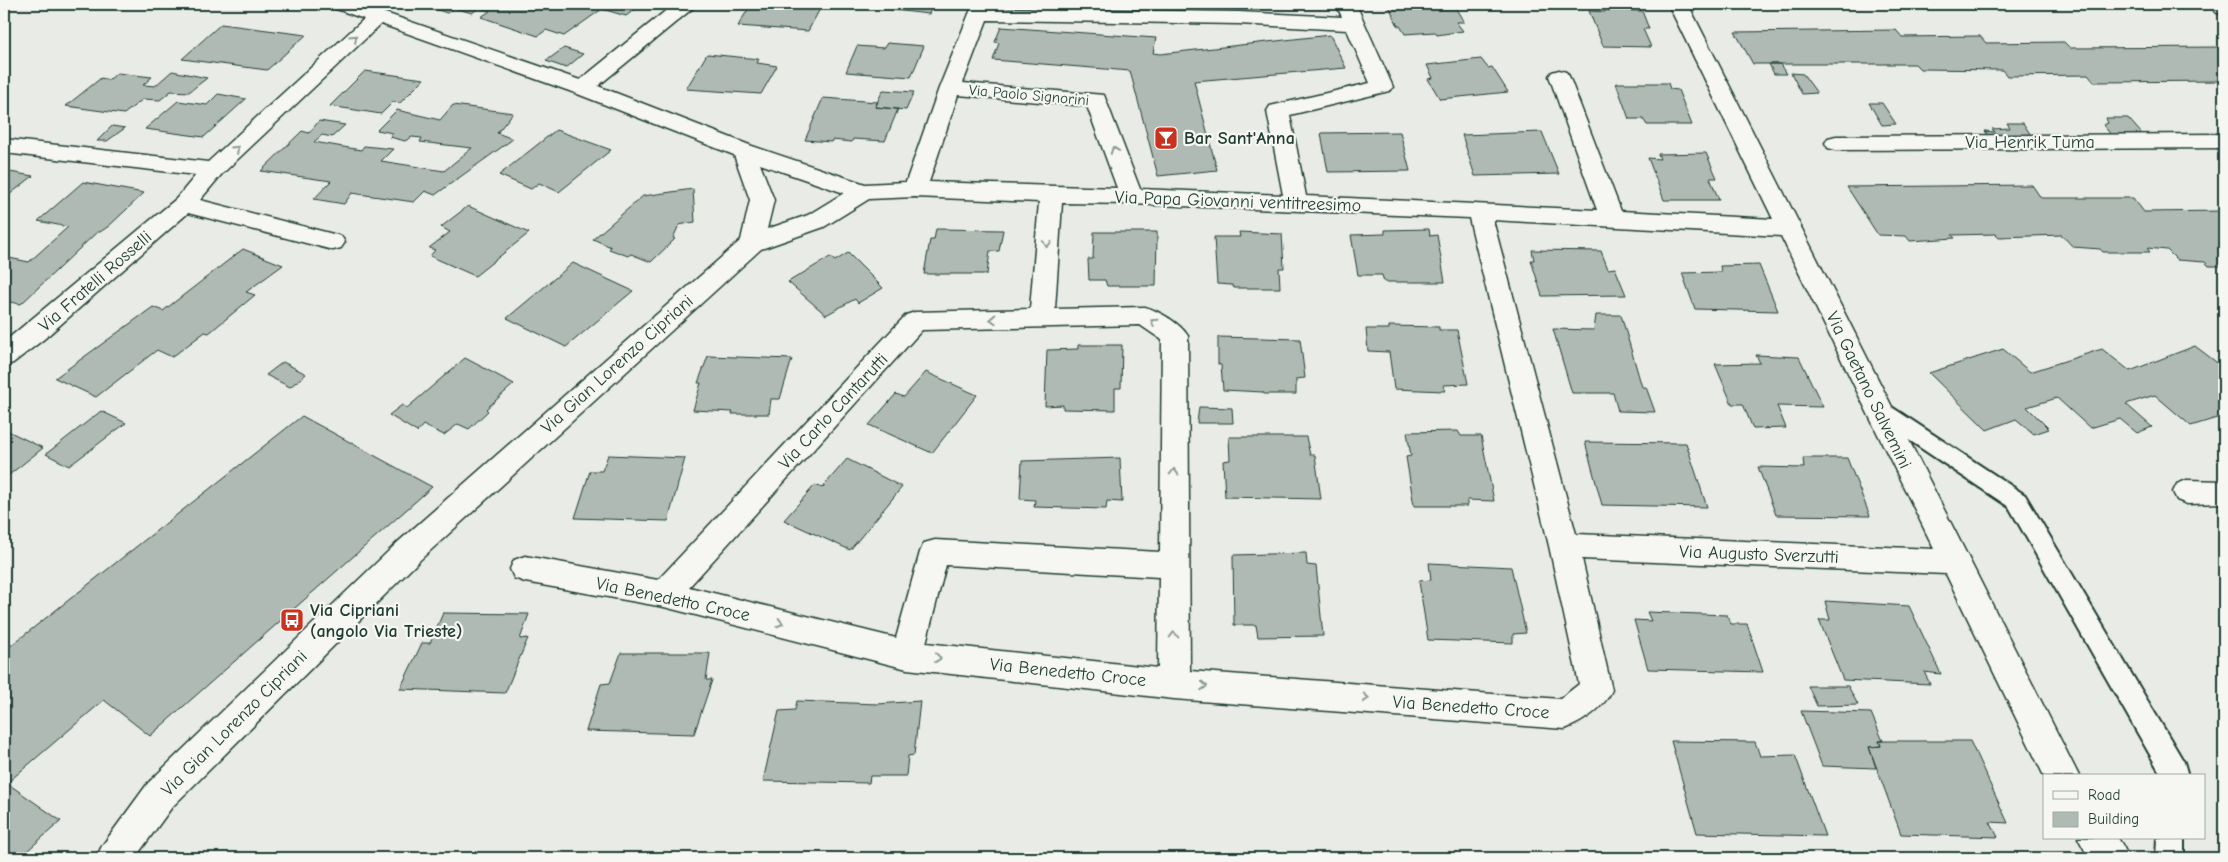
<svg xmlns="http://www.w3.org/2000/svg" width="2228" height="862" font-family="'Comic Neue',sans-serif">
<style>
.building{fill:#b0bab5;stroke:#1f3d34}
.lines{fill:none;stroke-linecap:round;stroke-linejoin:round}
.service-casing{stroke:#1f3d34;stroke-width:4}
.minor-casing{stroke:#1f3d34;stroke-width:3}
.service{fill:#f6f6f2;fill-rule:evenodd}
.minor{fill:#f6f6f2;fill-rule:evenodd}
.oneway{stroke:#8a9a93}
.labels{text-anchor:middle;stroke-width:4.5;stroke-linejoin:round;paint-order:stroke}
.far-street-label{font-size:15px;fill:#1f3d34;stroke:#f6f6f2}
.poi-label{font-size:18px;font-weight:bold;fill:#1f3d34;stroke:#f6f6f2;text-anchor:start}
.street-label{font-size:18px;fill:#1f3d34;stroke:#f6f6f2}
</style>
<rect width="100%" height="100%" fill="#e9ebe7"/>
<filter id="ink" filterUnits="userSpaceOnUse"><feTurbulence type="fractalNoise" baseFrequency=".02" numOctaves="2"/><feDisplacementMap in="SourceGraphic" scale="10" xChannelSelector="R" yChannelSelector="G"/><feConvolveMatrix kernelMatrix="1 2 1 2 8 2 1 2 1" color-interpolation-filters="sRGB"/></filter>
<g filter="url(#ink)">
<path class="building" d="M419,4H655L649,8L641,5L626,16L602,9L564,36L546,30L538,36L481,17L490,11L479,8L472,13L454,8L447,13Z
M751,4H814L822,5L808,31L738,26Z
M886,4H933L929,14L884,9Z
M1021,4H1134V6Z
M1388,4H1453L1464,22H1456L1463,31L1437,35L1435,32L1405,34L1400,26H1398Z
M1605,10L1642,11L1649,29H1643L1651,47L1603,46L1589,11L1605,12Z
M221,24L306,35L267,70L182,59Z
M1001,27L1156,38L1153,53L1160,54L1330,35L1346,68L1194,81L1217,170L1158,176L1130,71L993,60L999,43L995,42Z
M1896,30L1902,37L1980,36L1986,43L2064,42L2070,48L2224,47V81L2094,82L2088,75L2007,76L2002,70L1920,69L1915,64H1753L1735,32Z
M887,43L924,46L911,77L846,72L857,46L884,48Z
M564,48L583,54L566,68L546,61Z
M707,54L759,59L757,63L777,66L761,94L686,89Z
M1481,59L1488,68L1492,67L1508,92L1440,99L1428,79L1433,78L1427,65Z
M1769,64H1780L1786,74H1774Z
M172,71L207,78L189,92L171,91L160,100L143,99L124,114L66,106L101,78L109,80L117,73L152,77L143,85L155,86Z
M365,71L424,79L400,103L393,102L381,114L330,106Z
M1791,73L1803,74L1817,93L1802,94Z
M1616,83H1668L1670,89L1678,90L1692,125H1647L1643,119H1629Z
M883,90L914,92L906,110L875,107Z
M218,94L246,99L204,137L145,129L178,101L207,105Z
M823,98L878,102L875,107L898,109L885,141L853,139L852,142L832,140L831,142L805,140Z
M1869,103H1882L1896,124L1882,125Z
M453,105L513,113L497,133L513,139L435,195L425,191L414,202L352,193L344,204L314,199L331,181L261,171L302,131L309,133L319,121L345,125L332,137L322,135L314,142L361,150L364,146L393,149L381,161L444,171L472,148L420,142L422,138L412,137L405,141L390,137L393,133L377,130L397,110L440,120Z
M2106,118H2128L2149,142H2117L2103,125L2108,123Z
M2007,123H2023L2036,143L1995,144L1985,131L1995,132L1992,129L2010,128Z
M112,126L125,128L107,141H97Z
M556,130L611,150L559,192L539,183L531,189L499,175Z
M1400,132L1410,171L1328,172L1321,133Z
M1542,132L1559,174L1475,176L1462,135Z
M1706,153L1717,178H1710L1719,200H1664L1648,158L1660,159L1658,154Z
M4,171L33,176L4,199Z
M83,182L144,193L109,226L100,232H97L21,304L4,301V257L29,262L68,227L38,221Z
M2032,185L2041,198H2133L2144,212L2224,211V266H2209L2205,262L2177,260L2167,250L2147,248L2150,252H2103L2100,249L2073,247L2062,235L1999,237L1996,234L1952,235L1955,238L1910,241L1906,236L1878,235L1847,187Z
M693,189L695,222L679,225L673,238L675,239L651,262L631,254L628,256L609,249L611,247L593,239L643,196Z
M468,206L529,233L475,276L430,256L435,250L429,248L450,232L441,227Z
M936,229L1003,230L999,251H990L987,274H924L930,240H934Z
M1429,229L1430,236L1437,235L1445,282H1384L1382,275H1358L1351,235L1385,234V230Z
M1094,232H1157L1156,286H1107L1105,280H1089L1088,259H1093Z
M1239,232L1282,234L1284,268H1279L1280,288H1234L1232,285L1217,284L1214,237H1240Z
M243,249L283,265L246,292L255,295L209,333L205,332L172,357L157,350L96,397L55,378L153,307L163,311Z
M1532,250L1601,251L1608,269L1615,268L1626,295L1542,296L1531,260H1534Z
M848,253L883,288L858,303L855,299L826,315L788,282L830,257L835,261Z
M573,263L633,291L566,347L507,318Z
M1759,265L1778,311L1695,309L1682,273L1721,272L1720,266Z
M1596,315H1621L1642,387H1646L1655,412L1618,411L1613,393H1572L1553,329L1594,330Z
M1389,326L1439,327V330H1457L1468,384L1443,385L1445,391L1394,389L1389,352L1368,351L1366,329H1389Z
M1218,337L1300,339L1305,378L1296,379V394H1264L1263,392L1223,390L1221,365L1218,364Z
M1078,345H1122L1121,388H1115V410L1063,409V405L1045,406L1047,350L1078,349Z
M2195,346L2224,368V420L2220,417L2191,426L2155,395L2126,404L2152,427L2137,433L2120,419L2090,428L2057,398L2027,407L2049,429L2034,434L2016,419L1987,430L1929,373L2003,349L2030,372L2102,349L2130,371Z
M1756,355L1799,357L1823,407L1777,406L1786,428L1753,429L1743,404H1732L1715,364L1760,363Z
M708,356L792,359L780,399H771L769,414H732L733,412L693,410L701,383H698Z
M465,358L514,384L486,409L488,411L469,429L458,424L444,435L423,425L417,432L389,415L402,405L407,408Z
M283,362L306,374L290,387L266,375Z
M926,372L977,395L932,453L869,425L896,394L904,397Z
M1199,407L1232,408L1233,423H1197Z
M101,411L126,423L69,466L46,454Z
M302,416L432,487L150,736L104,700L7,783L4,781V651Z
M4,429L43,448L4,479Z
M1458,431L1461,436H1481L1494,501L1467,500V506H1414L1406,457L1411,456L1407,432Z
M1229,437H1306L1310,455H1315L1321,499L1225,497L1223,461L1230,460Z
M1585,442L1686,443L1707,507L1602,505Z
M608,455L685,458L668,521L575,518L590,471H602Z
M1120,458L1122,502L1107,501L1106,509L1034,507L1035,500L1020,499L1022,461Z
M1803,458H1847L1870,516L1776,515L1758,467L1804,468Z
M847,459L902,487L850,550L784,520L815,485L822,488Z
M1306,553L1307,565L1316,566L1323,636L1258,637L1256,625H1234L1233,555Z
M1429,563L1511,567L1526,633L1513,634V643L1428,640L1419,581L1431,580Z
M1825,601L1909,606L1941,674L1924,672L1930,684L1843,680L1819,620H1830Z
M1647,612L1727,615L1731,624H1747L1763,672L1648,669L1634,620L1651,621Z
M443,613L529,614L520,639L528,638L505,693L400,689L422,643H430Z
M621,653H710L706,680H712L694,734L586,731L601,684L610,683Z
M1808,686H1848L1858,705L1817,706Z
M797,701L878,704L920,701L914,755L908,756L906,776H870L869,783L763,781L779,711L795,710Z
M1801,711L1871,713L1883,741H1879L1881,746L1869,747L1876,768L1822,766Z
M1671,741L1755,742L1760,756L1795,755L1825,836L1697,833Z
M1879,741H1970L2008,823L1990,822L1998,837L1901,834L1869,747L1881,746Z
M4,781L61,821L19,858H4Z"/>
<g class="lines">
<g class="service-casing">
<path id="service" d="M1880,402L1887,404L2025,495L2184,762L2188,776H2162L2009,507L1873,416L1870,410L1873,404Z
M2157,838H2184V858H2156Z"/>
</g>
<g class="minor-casing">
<path id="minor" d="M331,4H359L580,80L674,4H696L693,8L598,86L752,146L865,184L906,182L939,88L973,4H993L991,8L1239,12L1342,17L1336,4H1356L1393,87L1389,91L1290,115L1306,196L1597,210L1549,76L1552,72L1559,70L1566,72L1569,76L1621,211L1773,219L1668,4H1688L2079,776H2044L1946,574L1582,559L1612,690C1604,708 1583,722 1565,729L1174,699L907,669L664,607L525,582L514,578L510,569L514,560L525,556L658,580L906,315L915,312L1030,309L1039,202L915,197L869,199L824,227L761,249L420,560L172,807L135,858H96L102,846L148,783L398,542L741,240L750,200L734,155L575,93L381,24L221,175L200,200L341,236L345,242L341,248L333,250L188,213L44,339L13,363L4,366V342L176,199L196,175L4,153V139L208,162L364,19L334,8ZM987,20L1239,24L1347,30L1370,83L1270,106L1267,111L1283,195L1140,189L1104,95L963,83ZM958,95L1087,106L1117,188L929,182ZM760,164L844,193L808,215L767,229L774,200ZM1062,203L1131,204L1469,218L1549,546L1579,684L1560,699L1190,671L1188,336C1180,323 1159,311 1145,307L1055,309ZM1493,220L1781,236L1934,549L1576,534ZM1140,325L1162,340L1160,552L935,540L924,543L920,552L896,638L689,587L922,330ZM946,565L1159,577L1158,668L926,643Z
M2208,4H2224V15L2217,13Z
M2224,134V148L1836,150L1828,148L1825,143L1828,138L1836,136Z
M2187,480L2224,481V503L2187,504L2177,500L2173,492L2177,484Z
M2078,838H2118L2123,846L2129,858H2089Z"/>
</g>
<use href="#service" class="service"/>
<use href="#minor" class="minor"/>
</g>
<defs><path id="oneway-chevron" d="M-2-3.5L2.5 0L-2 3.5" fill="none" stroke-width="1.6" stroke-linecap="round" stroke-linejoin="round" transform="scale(1.25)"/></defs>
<g class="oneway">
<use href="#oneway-chevron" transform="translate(354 38) rotate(-43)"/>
<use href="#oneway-chevron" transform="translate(236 149) rotate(-43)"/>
<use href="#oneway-chevron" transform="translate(1114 150) rotate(-110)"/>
<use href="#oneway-chevron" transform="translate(1047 244) rotate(95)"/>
<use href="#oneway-chevron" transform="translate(993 319) rotate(178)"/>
<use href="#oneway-chevron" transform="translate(1154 322) rotate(-147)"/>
<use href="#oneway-chevron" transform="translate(1174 472) rotate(-90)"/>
<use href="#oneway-chevron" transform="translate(780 623) rotate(14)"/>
<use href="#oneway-chevron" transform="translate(1174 635) rotate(-90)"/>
<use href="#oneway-chevron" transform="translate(938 658) rotate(6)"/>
<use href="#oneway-chevron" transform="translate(1204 686) rotate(4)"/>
<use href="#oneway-chevron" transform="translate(1366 698) rotate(4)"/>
</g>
</g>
<defs>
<g id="bar-square" transform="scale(1.25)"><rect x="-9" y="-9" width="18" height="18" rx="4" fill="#c8321e" stroke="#f6f6f2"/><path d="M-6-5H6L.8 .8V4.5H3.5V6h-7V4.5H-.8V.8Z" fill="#fff"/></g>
<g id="bus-square" transform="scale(1.25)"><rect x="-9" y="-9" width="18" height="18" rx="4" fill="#c8321e" stroke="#f6f6f2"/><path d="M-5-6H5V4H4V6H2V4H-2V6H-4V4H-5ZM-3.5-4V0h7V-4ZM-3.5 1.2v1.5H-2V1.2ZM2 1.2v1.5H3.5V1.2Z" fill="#fff"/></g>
</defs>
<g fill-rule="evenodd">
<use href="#bar-square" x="1166" y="138"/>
<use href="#bus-square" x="292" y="620"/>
</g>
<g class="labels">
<g class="far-street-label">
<text transform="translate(1029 95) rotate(5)" y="5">Via Paolo Signorini</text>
</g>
<g class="poi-label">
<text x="1184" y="144">Bar Sant'Anna</text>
<text x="310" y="616">Via Cipriani<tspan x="310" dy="21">(angolo Via Trieste)</tspan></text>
</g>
<g class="street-label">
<text x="2030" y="148">Via Henrik Tuma</text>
<text transform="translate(1238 201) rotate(2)" y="6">Via Papa Giovanni ventitreesimo</text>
<text transform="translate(95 281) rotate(-41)" y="6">Via Fratelli Rosselli</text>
<text transform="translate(617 364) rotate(-42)" y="6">Via Gian Lorenzo Cipriani</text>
<text transform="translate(1869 390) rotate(64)" y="6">Via Gaetano Salvemini</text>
<text transform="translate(833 411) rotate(-47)" y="6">Via Carlo Cantarutti</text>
<text transform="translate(1759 554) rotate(2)" y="6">Via Augusto Sverzutti</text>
<text transform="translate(673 599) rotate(12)" y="6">Via Benedetto Croce</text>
<text transform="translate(1068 672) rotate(6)" y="6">Via Benedetto Croce</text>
<text transform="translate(1471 707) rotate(4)" y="6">Via Benedetto Croce</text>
<text transform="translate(234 723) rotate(-45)" y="6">Via Gian Lorenzo Cipriani</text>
</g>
</g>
<rect width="2228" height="862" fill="none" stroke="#f6f6f2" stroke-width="20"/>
<rect x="10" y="10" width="2208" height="842" fill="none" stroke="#1f3d34" stroke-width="2" filter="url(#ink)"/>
<rect x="2043" y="774" width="162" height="65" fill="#f6f6f2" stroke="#a0aca6"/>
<rect x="2053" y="791" width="25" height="8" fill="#f6f6f2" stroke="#a0aca6"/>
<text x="2088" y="800" font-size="15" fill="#1f3d34">Road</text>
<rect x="2053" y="812" width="25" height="15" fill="#b0bab5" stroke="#a0aca6"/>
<text x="2088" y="824" font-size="15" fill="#1f3d34">Building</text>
</svg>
